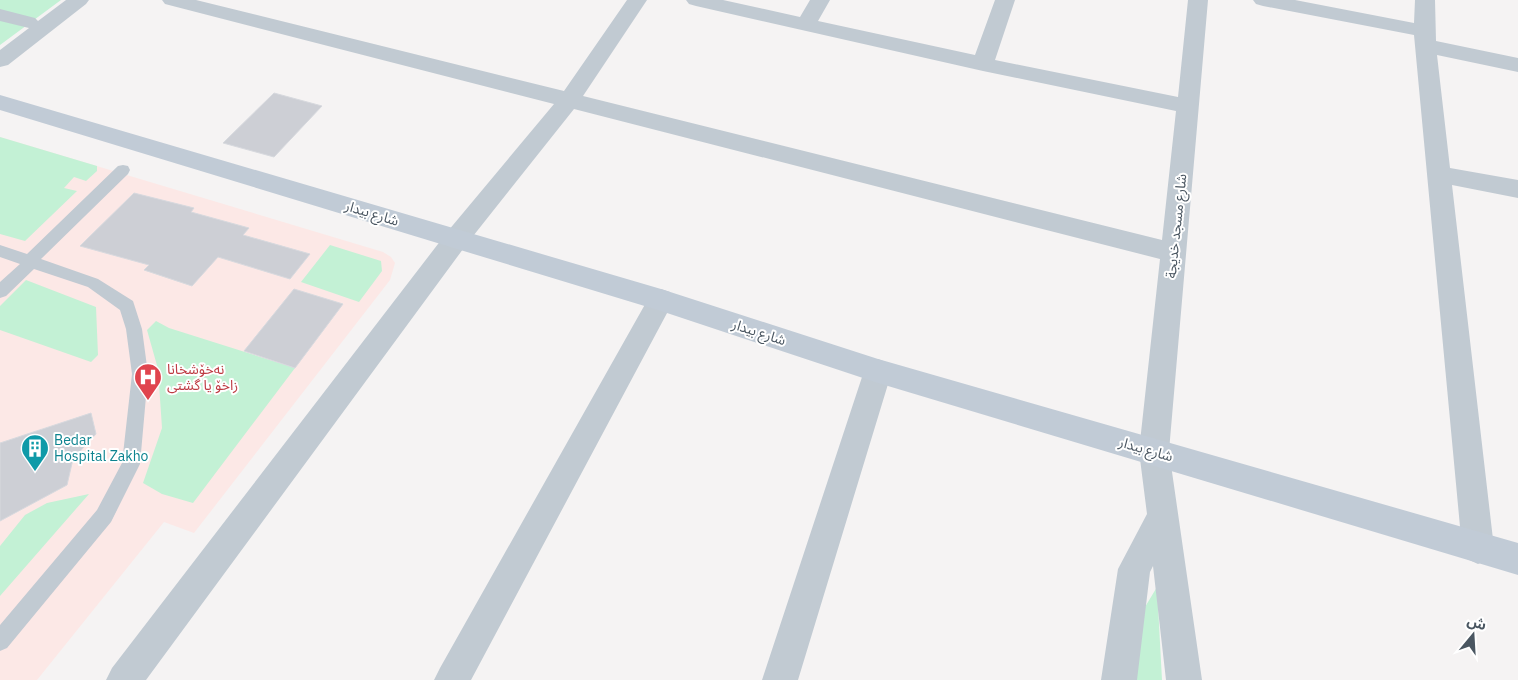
<svg xmlns="http://www.w3.org/2000/svg" width="1518" height="680" font-family="'IBM Plex Sans','Noto Sans Arabic',sans-serif">
<style>
.medical{fill:#fce8e6}
.green{fill:#c3f1d5}
.building{fill:#cdcfd5;stroke:#d7d9de}
.lines{fill:none;stroke-linecap:round;stroke-linejoin:round}
.service{fill:#c1cad2;fill-rule:evenodd}
.minor{fill:#c1cad2;fill-rule:evenodd}
.secondary{fill:#c1cbd6;fill-rule:evenodd}
.labels{text-anchor:middle;stroke-width:4;stroke-linejoin:round;paint-order:stroke}
.street-label{font-size:14px;fill:#4a5661;stroke:#fff}
.health-label{font-size:14px;fill:#be3a42;stroke:#fff;text-anchor:start}
.culture-label{font-size:14px;fill:#0d838f;stroke:#fff;text-anchor:start}
</style>
<rect width="100%" height="100%" fill="#f5f3f3"/>
<path class="medical" d="M0,137L383,252L391,257L395,263L390,280L194,533L164,522L37,680H0Z"/>
<path class="green" d="M0,0H61L0,45Z
M0,137L97,166V171L86,181L74,177L64,188L77,191L25,241L0,234Z
M330,245L381,261L382,271L359,302L301,282Z
M26,280L96,307L98,355L91,362L0,330V306Z
M156,321L169,328L295,368L193,503L162,494L143,483L162,428L158,369L147,330Z
M89,494L0,596V546L25,515L47,503Z
M1157,587L1162,680H1136L1145,607Z"/>
<path class="building" d="M274,93L322,106L274,157L223,143Z
M134,193L194,208L191,212L249,228L243,235L310,254L290,279L218,257L192,286L144,270L149,265L80,246Z
M294,289L343,304L295,368L244,351Z
M91,413L96,434L73,459L67,485L0,521V443Z"/>
<g class="lines">
<path class="service" d="M123,165L128,166L130,170L128,174L41,259L98,279L133,301L142,329L148,374L140,464L111,522L7,648L0,651V625L97,510L122,463L132,374L126,329L120,310L88,287L34,269L6,296L0,298V282L20,264L0,257V245L27,254L118,166Z"/>
<path class="minor" d="M66,0H89L86,4L8,65L0,67V50L29,28L0,21V9L35,18L38,21Z
M162,0H196L564,91L627,0H647L583,96L1162,240L1176,111L983,71L696,6L689,4L686,0H723L800,17L810,0H830L818,21L975,55L995,0H1015L995,60L1178,97L1188,0H1208L1169,451L1202,680H1166L1153,566L1150,572L1137,680H1101L1118,569L1147,514L1139,451L1160,259L574,109L466,245L146,680H106L112,668L448,231L554,104L165,4Z
M1253,0H1295L1414,23L1415,0H1435L1436,41L1518,58V72L1437,55L1450,168L1518,180V198L1452,185L1494,548L1489,559L1478,564L1467,559L1462,548L1414,35L1263,6L1256,4Z
M661,289L670,292L674,300L471,680H434L440,668L652,292Z
M878,359L888,363L892,371L798,680H762L864,371L868,363Z"/>
<path class="secondary" d="M0,95L661,289L878,359L1518,543V575L878,383L661,311L0,110Z"/>
</g>
<defs>
<g id="hospital-pin" transform="scale(1.4375)"><path d="M0 17L-7.5 6A9.5 9.5 0 1 1 7.5 6Z" fill="#e0444e" stroke="#fff"/><path d="M-5-5h3v3.5h4V-5h3V5h-3V1.5h-4V5h-3Z" fill="#fff"/></g>
<g id="building-pin" transform="scale(1.4375)"><path d="M0 17L-7.5 6A9.5 9.5 0 1 1 7.5 6Z" fill="#0f9aa8" stroke="#fff"/><path d="M-4-6H4V6H1V3H-1V6H-4ZM-2.5-4.3h1.7v1.8h-1.7ZM.8-4.3h1.7v1.8H.8ZM-2.5-1h1.7V.8h-1.7ZM.8-1h1.7V.8H.8Z" fill="#fff"/></g>
</defs>
<g fill-rule="evenodd">
<use href="#hospital-pin" x="148" y="377"/>
<use href="#building-pin" x="35" y="448"/>
</g>
<g class="labels">
<g class="street-label">
<text transform="translate(372 213) rotate(17)" y="5">شارع بيدار</text>
<text transform="translate(1176 226) rotate(-84)" y="5">شارع مسجد خديجة</text>
<text transform="translate(759 332) rotate(18)" y="5">شارع بيدار</text>
<text transform="translate(1146 449) rotate(16)" y="5">شارع بيدار</text>
</g>
<g class="health-label">
<text x="167" y="374">نەخۆشخانا<tspan x="167" dy="16">زاخۆ یا گشتی</tspan></text>
</g>
<g class="culture-label">
<text x="54" y="445">Bedar<tspan x="54" dy="16">Hospital Zakho</tspan></text>
</g>
</g>
<g transform="translate(1473 635) rotate(18)" stroke="#ffffff" stroke-width="4" paint-order="stroke">
<path d="M0-4L9 19L0 12L-9 19Z" fill="#4a5661"/>
<text y="-8" font-size="14" font-weight="bold" text-anchor="middle" fill="#4a5661">ش</text>
</g>
</svg>
